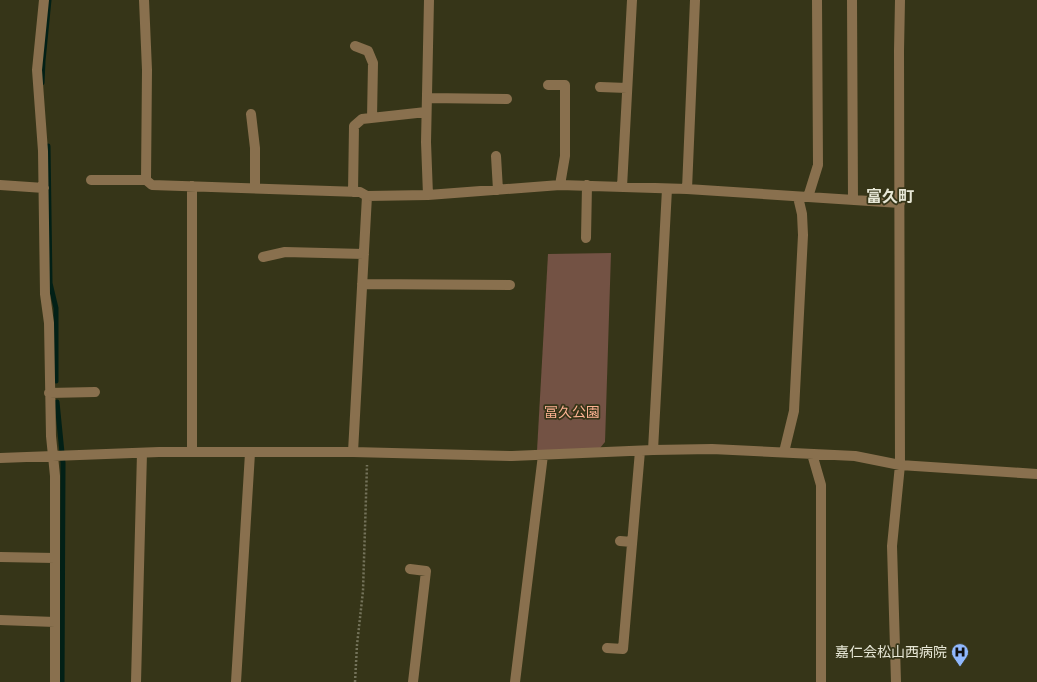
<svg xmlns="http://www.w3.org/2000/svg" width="1037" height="682" font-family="Jost,'Noto Sans JP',sans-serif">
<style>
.green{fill:#735244}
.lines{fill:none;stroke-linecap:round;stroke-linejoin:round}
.stream{stroke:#022016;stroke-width:5}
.path{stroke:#74735a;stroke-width:2.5;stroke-dasharray:2 2;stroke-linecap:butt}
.minor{stroke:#89704e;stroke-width:10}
.labels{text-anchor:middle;stroke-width:3.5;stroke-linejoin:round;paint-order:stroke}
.park-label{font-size:14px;fill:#fdb292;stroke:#363518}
.poi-label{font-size:14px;fill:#e7e7d6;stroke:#363518;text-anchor:end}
.quarter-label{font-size:16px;font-weight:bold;fill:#e7e7d6;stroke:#363518}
</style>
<rect width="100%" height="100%" fill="#363518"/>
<path class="green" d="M611,253L605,442L600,448L537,451L548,254Z"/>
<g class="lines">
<path class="stream" d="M42,83L43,61L49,0
M48,146L50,283L56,308V381
M57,402L63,463L62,682"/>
<path class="path" d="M355,682L357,645L363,591L367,465"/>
<path class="minor" d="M44,0L37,70L43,151L45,294L49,323L51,436L55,476V682
M144,0L147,70L146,180L152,185L360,192L367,196L428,195L560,185L687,189L900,203
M852,0L853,200
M355,46L368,51L373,63L372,118
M548,85H565V156L560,185
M600,87L627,88
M427,98L507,99
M251,114L255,148V188
M496,156L498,190
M91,180H146
M0,185L44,188
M622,187L632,0
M687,189L695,0
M353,192L354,126L362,119L426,112
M428,195L426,142L429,0
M808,197L818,165L817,0
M586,238L587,185
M263,257L285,252L364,254
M362,284L510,285
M49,393L95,392
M653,450L667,189
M192,452V186
M353,452L367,196
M784,452L794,411L803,235L802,214L798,197
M812,454L821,485V682
M0,458L159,452H353L512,456L653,450L712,449L855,456L900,465L1037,474
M620,541L632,542
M0,557L55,558
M410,569L426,571L413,682
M0,620L55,622
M607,648L623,649L640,451
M136,682L142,453
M236,682L250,453
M515,682L543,455
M896,682L892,546L900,465L899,51L900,0"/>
</g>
<defs>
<g id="hospital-pin" transform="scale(0.9)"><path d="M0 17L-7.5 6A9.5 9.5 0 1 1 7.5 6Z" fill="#90b8fd" stroke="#363518"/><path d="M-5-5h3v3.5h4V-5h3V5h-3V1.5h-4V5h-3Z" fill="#111"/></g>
</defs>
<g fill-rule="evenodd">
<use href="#hospital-pin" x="960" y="652"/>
</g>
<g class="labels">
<g class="park-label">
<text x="572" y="417">冨久公園</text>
</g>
<g class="poi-label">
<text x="947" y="657">嘉仁会松山西病院</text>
</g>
<g class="quarter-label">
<text x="890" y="202">富久町</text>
</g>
</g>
</svg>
